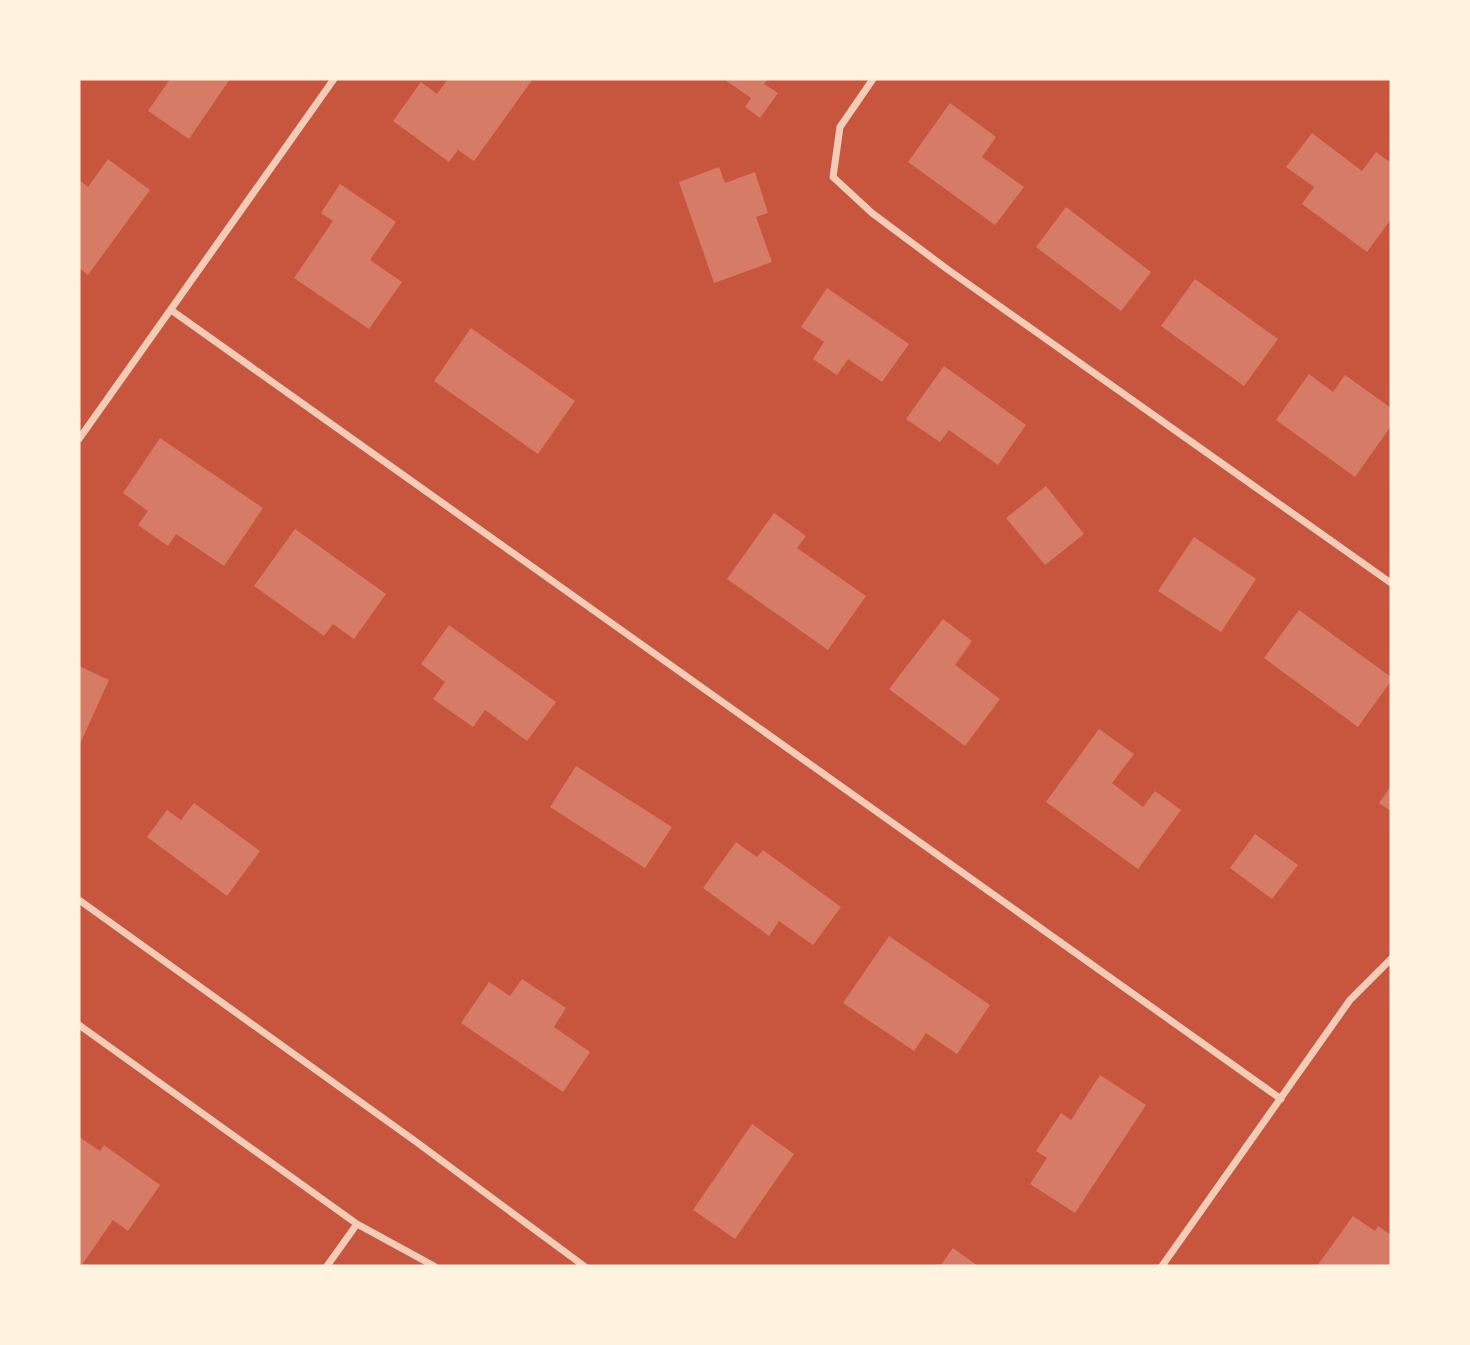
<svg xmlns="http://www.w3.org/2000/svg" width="1470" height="1345" font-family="Figtree,sans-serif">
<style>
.building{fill:#d67c66}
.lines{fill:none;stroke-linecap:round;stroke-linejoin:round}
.minor{stroke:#f1ccb7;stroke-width:7}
</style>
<rect width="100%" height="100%" fill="#c8553d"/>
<path class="building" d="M170,79H230L189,139L148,111Z
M448,79H533L474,161L458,150L449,162L393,121L421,82L437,94Z
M724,79H768L764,84L778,93L760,118L745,107L751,98Z
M950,103L996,137L982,157L1024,187L995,225L908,162Z
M1312,133L1362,171L1376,152L1391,163V219L1367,252L1302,204L1314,187L1286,167Z
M108,159L150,190L88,275L79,268V180L88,187Z
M719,167L725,183L755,172L768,213L756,217L772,262L714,283L679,182Z
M340,184L396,222L370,260L402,282L369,329L294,278L333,221L321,213Z
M1066,207L1151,272L1121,311L1036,247Z
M1195,279L1278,339L1244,386L1161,326Z
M827,288L909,344L882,382L848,359L837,375L813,359L824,342L801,327Z
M471,328L575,401L538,454L434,381Z
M944,366L1026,425L998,465L949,430L940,442L906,419Z
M1309,374L1333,392L1345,375L1391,408V426L1355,477L1276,420Z
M160,438L263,508L224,566L176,534L168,546L138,525L148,511L123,493Z
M1046,486L1084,534L1045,565L1006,518Z
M774,513L806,536L797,548L866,596L828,650L727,579Z
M295,529L386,594L354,639L333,624L324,636L254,586Z
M1194,537L1256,579L1221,632L1158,591Z
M1299,610L1391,677V681L1358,727L1264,658Z
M943,619L972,641L955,665L1000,699L965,746L889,689Z
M449,625L556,702L527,741L485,710L473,727L433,699L445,682L421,664Z
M79,666L109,680L79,746Z
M1099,729L1134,754L1112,783L1143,807L1155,791L1181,810L1138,869L1046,802Z
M576,766L672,827L645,868L550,807Z
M1391,786V811L1379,803Z
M194,803L260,851L227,896L147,837L167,810L181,820Z
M1255,834L1298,865L1272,899L1230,868Z
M736,842L757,857L763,850L841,907L813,945L779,921L769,936L703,888Z
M889,936L990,1005L957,1054L926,1033L914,1051L843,1003Z
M522,979L566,1008L554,1027L590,1052L563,1092L461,1023L489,982L510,996Z
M1100,1075L1146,1105L1075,1213L1030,1184L1047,1158L1036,1151L1061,1113L1071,1120Z
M752,1124L794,1154L735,1239L693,1210Z
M79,1137L100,1151L104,1145L160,1185L128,1231L113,1220L81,1266H79Z
M1353,1216L1375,1231L1378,1226L1391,1235V1266H1317Z
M953,1248L978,1266H940Z"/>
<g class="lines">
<path class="minor" d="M873,79L840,127L833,177L872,213L947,269L1391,583
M171,310C540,575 912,834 1281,1099
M79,439L334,79
M79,900L415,1141L584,1266
M79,1025L357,1224L434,1266
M327,1266L357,1224
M1162,1266L1350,1000L1391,959"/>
</g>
<rect width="1470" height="1345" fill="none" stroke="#fff3e0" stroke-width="161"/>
</svg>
